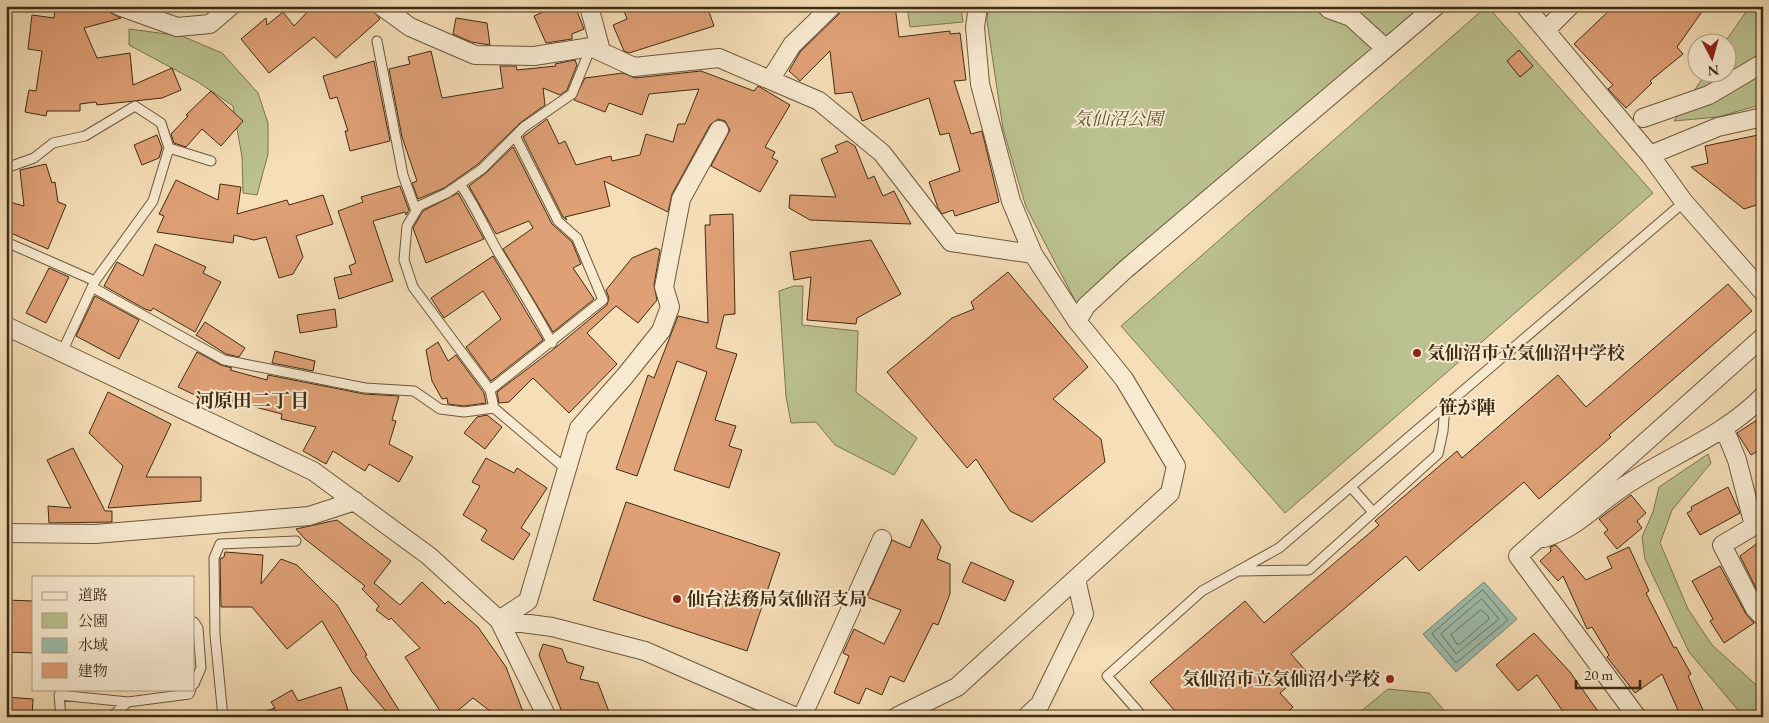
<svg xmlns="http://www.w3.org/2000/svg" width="1769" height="723" font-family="'EB Garamond','Noto Serif JP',serif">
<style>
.green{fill:#bbc190;stroke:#7d7652}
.water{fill:#9cbcac;stroke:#77826f}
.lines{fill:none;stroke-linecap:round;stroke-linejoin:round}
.shore{stroke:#6e7460;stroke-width:1}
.building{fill:#e0a076;stroke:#3f2b14}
.lane-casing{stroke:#6c583d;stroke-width:11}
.street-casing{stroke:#6c583d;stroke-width:20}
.lane{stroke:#f8ead1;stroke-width:9}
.street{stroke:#f8ead1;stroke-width:18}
.poi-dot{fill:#8f2418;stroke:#f8ead1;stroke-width:2}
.labels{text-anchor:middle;stroke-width:4;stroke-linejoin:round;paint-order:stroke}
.park-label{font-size:18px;font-style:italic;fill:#5e5033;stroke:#f8ead1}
.poi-label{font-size:18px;font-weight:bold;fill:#3f2b14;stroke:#f8ead1;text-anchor:start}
.neighbourhood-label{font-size:19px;font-weight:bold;fill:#3f2b14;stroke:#f8ead1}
</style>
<rect width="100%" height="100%" fill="#f5deb8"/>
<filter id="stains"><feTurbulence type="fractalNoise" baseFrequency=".004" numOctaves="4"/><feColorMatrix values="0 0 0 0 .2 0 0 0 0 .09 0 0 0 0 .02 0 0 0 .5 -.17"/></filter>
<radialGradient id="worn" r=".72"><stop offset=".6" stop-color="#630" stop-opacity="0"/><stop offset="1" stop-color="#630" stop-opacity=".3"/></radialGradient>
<path class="green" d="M907,6H961L963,22L910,27Z
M988,6H1421L1077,304L1026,207L1003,129L987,21Z
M1487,6L1653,193L1285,513L1121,326Z
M1750,6H1763V104L1718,117L1674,121L1706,73L1726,72L1725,42Z
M129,29L182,36L222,53L258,93L268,123V154L257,195L243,193L242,157L233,106L198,82L129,45Z
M794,286H803L802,325L858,331L856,392L917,438L894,475L835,445L816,422L791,423L786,396L779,291Z
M1708,454L1711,463L1672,510L1660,543L1688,609L1712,645L1763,691V717H1744L1689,652L1645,559L1642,537L1653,512L1659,487Z
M1388,689L1429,693L1450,717H1354Z"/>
<path class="water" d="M1484,582L1517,619L1456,672L1423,634Z"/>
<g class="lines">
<path class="shore" d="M1483,590L1508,620L1456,663L1432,634Z
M1482,599L1499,619L1456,654L1441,634Z
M1481,610L1488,616L1489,619L1460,644H1457L1451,635Z"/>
</g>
<path class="building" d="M55,6L109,9L111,13L121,18L84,28L97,58L130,53L133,85L172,68L181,90L162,98L97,105L96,102L80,104V111H47L46,116L25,112L29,90L36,91L42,51L28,49L32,15L54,18Z
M313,6H370L380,19L336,58L314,37L269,73L241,39L266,18L267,25L283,12L294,26Z
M556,6H575L584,29L572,34V39L546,43L534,16Z
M622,6H707L714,26L629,53L624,51L613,25L627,19Z
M842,6H895L899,37L950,31V34L960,33L966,80L954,81L971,134L982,131L999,202L955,216L953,210L942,214L938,208L929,182L960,171L949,133L940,135L929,98L862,121L852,92L835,94L830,51L800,81L789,71L800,52L839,14Z
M1614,6H1706L1677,47L1683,54L1650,81L1652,83L1626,108L1608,89L1613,85L1574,44Z
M456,18L487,23L490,45L471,42L453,34Z
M1519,50L1533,66L1520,77L1507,61Z
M431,51L442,98L503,88L500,66H516L517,70L556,66L555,64L575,60L577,65L567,90L560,95L543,88L545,105L520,123L478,164L444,188L418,199L412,183L417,181L402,137L389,69L410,64L408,57Z
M374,61L390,141L350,151L345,131H348L337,97L330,99L323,76Z
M701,71L754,91L758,86L790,105L765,147L775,152L772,158L778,161L760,192L711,166L730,130L725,121L718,119L710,125L672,194L668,212L604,181L610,206L565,217L567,220L563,217L523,137L547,119L559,144L565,141L576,165L611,156L612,161L640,155L646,134L673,142L678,124H685L699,89L649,94L642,115L609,103L605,112L574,100L585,78L623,73L635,78Z
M211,91L243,121L221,146L202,129L186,147L174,143L171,134L188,116L186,115Z
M1763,134V203L1744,209L1691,167L1708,163L1705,146Z
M157,135L162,148L159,158L142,165L134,145Z
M847,141L855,146L868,179L874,176L883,196L894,191L911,224L810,220L789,208L790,195L836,197L821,159L838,152L835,146Z
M513,147L552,224L572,242L581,264L573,268L594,299L553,332L503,249L533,228L529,221L496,234L469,186L486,173Z
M46,164L52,183L55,182L58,202L66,205L48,249L6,231V201L24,206L20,170Z
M176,180L218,200L220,184L241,187L237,214L287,200L289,205L323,195L333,224L296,236L303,257L293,274L279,278L266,237L254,240L234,235L233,243L157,232L164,216L159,214Z
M400,186L409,210L406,215L405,212L373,221L393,281L339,299L334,278L352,274L349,266L356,263L338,211L363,202L361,197Z
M458,193L484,239L426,263L413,228L423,211Z
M733,214L735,314L724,315L716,348L737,354L715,420L736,426L729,446L742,450L729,488L674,470L707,372L677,361L637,476L616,469L648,375L654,378L678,316L708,323L705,225H710V215Z
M871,240L901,294L857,318L856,324L807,320L811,277L794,280L790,252Z
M155,244L206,267L203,273L221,282L195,332L153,308L151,311L145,309L104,286L117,262L143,276Z
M656,248L660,250L654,285L657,300L638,323L616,306L587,333L617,364L569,413L533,378L509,402L499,403L497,392L555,348L607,305L609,298L606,290L632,258Z
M493,256L543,340L491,381L466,347L501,319L483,291L444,318L431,298Z
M49,268L69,277L46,323L26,313Z
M1008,272L1088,367L1053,399L1101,439L1105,462L1032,522L1010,511L976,459L967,468L887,372L952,318L974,309L971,302Z
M1728,284L1752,311L1609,435L1611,437L1539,499L1524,482L1419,571L1406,556L1291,654L1306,671L1280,693L1293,707L1282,717H1180L1150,682L1245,601L1264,623L1379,525L1375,521L1457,451L1462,458L1558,375L1586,407Z
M95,296L139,320L119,359L76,336Z
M335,309L337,327L300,333L297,315Z
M205,322L245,348L239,357L226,354L196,335Z
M438,342L448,361L456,355L484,393L486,403L464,406L448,404L447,398L442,399L432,381L426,350Z
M275,351L315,361L313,371L272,363Z
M197,352L221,365L232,368L230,370L267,380L268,375L364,394L399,396L392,420L396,421L389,444L413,457L399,482L369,464L365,471L333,451L326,464L303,451L316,427L281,419L282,414L201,393L199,397L178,387Z
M108,392L171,424L146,477H201V501L108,508L123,466L89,433Z
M487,415L502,427L485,449L464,433L477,417Z
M1763,416V448L1751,455L1737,433Z
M73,448L105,511H112V522L49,523L48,506L71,508L47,460Z
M486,458L514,473L517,468L547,488L521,528L530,534L513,560L481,540L487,530L463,515L480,486L472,482Z
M1728,487L1740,513L1700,535L1687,513L1692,510L1691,507Z
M1631,495L1646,513L1637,521L1642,528L1617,549L1604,533L1608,530L1599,519Z
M626,502L780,553L747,651L593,600Z
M922,519L941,547L937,559L950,564V594L938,625L933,623L904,682L890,676L882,695L866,688L859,704L834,693L849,656L843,653L854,629L884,644L901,610L867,597L892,540L910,548Z
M337,520L391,561L374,583L400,605L422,582L445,604L448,601L478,627L506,667L525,717H498L473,698L450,717H444L405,657L420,648L391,618L389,620L376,610L379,606L362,589L365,586L305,539L296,529Z
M1763,539V589L1758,592L1740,556Z
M1556,545L1586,580L1612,568L1607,557L1629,547L1649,591L1646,593L1674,648L1676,647L1691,674L1688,676L1706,717H1681L1662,674L1635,693L1607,657L1609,655L1592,627L1587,629L1563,576L1558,581L1540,561L1551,551L1550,547Z
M225,552L263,555L261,584L281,559L297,565L337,605L367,655L365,656L402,715L391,717L352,672L322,621L287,649L252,607H221L220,559L224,557Z
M971,562L1014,581L1005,601L962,582Z
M1720,566L1746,614L1754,623L1724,643L1710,621L1713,619L1692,581Z
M6,600L34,601V653L6,652Z
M1534,633L1570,672L1602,717H1567L1537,675L1518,691L1496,665Z
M543,644L562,649L567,662L584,667L580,679L598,683L611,717H564L539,655Z
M341,687L350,717H280L279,712L274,710L269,712L268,717H260V713L275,708L271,702L292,690L298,701Z
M6,697L33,699L32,717H6Z"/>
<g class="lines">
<g class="lane-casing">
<path id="lane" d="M377,41L403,175L416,211
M6,168L34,158L53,143L85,136L135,106L161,123L169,148
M460,184C476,207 485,229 498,252C517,282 535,312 552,343
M6,242L95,281
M92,287L224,360L365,388L414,391L440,409L464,412L494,408
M62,352L95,281L153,201L169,148L211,161
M490,390L603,300L577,238L558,221L515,136
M566,469L494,408L490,390L413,287L404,260L407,226L419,206L447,193L482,169L524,127L572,94L591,47
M1351,487L1373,512
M1241,571L1309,570L1438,454L1443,431L1445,406
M194,622L198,628L201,668L194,684
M274,716V717
M61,717L59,695L128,702L189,694L191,689
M111,717L128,702
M223,717L215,635L214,558L220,544L296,541
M1143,717L1107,676L1202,591L1279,548L1684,202"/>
</g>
<g class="street-casing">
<path id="street" d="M119,6L177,27L210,24L231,6
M381,6L410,27L475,55L534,56L591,47L634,67L719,58L819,101L882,153L951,242L1033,254
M589,6L601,51
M1326,6L1329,9L1351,17L1385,48
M1525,6L1650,155L1684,202L1763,292
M1546,30L1570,6
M770,80L792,45L832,6
M1643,118L1709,95L1763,63
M1650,155L1718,127L1763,117
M1077,321L1086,306L1126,269L1436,6
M6,326L313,471L429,556L499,620L547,717
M1724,428L1737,460L1754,526L1722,545L1755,609L1763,617
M6,533L95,534L309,516L355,501
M1544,538C1575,529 1594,507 1620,489C1667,456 1722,438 1763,396
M499,620L528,601L579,428L625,376L661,331L670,307L664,287L681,199L719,130
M499,620L552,627L645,651L796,717
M802,717L882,539
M896,717L957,687L1170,493L1176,466L1124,379L1077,321L1033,254L1011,201L980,84L975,27L978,6
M1026,717L1040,704L1084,614L1076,579
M1637,717L1518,556L1763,337"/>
</g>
<use href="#lane" class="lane"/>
<use href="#street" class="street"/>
</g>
<g class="poi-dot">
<circle cx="1417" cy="353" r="5"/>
<circle cx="677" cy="599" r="5"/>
<circle cx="1390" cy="679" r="5"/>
</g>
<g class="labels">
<g class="park-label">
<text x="1118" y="125">気仙沼公園</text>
</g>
<g class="poi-label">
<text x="1427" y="359">気仙沼市立気仙沼中学校</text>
<text x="687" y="605">仙台法務局気仙沼支局</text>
<text x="1380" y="685" text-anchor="end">気仙沼市立気仙沼小学校</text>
</g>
<g class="neighbourhood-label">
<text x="252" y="407">河原田二丁目</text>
<text x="1467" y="414">笹が陣</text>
</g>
</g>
<rect width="1769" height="723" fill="none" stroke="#f5deb8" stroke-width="25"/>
<rect x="8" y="8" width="1754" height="708" fill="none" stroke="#3f2b14" stroke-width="2.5"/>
<rect x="12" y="12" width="1744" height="698" fill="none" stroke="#3f2b14"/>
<rect x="32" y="576" width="162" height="115" fill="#f8ead1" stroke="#ae9e85"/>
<rect x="42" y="592" width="25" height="8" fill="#f8ead1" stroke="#ae9e85"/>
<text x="78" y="600" font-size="15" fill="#3f2b14">道路</text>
<rect x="42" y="613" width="25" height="15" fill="#bbc190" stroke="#ae9e85"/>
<text x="78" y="626" font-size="15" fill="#3f2b14">公園</text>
<rect x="42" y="638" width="25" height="15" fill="#9cbcac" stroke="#ae9e85"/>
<text x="78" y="650" font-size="15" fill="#3f2b14">水域</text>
<rect x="42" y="663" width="25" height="15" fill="#e0a076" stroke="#ae9e85"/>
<text x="78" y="676" font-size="15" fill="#3f2b14">建物</text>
<g transform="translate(1712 58) rotate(174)"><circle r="24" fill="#f8ead1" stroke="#ae9e85"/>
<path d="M0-4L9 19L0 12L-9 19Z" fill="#8f2418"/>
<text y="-8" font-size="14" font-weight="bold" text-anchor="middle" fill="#3f2b14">N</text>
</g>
<path d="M1576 680v8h64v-8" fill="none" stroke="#3f2b14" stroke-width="2.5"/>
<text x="1584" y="680" font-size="15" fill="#3f2b14" stroke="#f8ead1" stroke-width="4" paint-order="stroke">20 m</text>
<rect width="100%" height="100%" filter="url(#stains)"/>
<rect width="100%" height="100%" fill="url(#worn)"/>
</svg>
